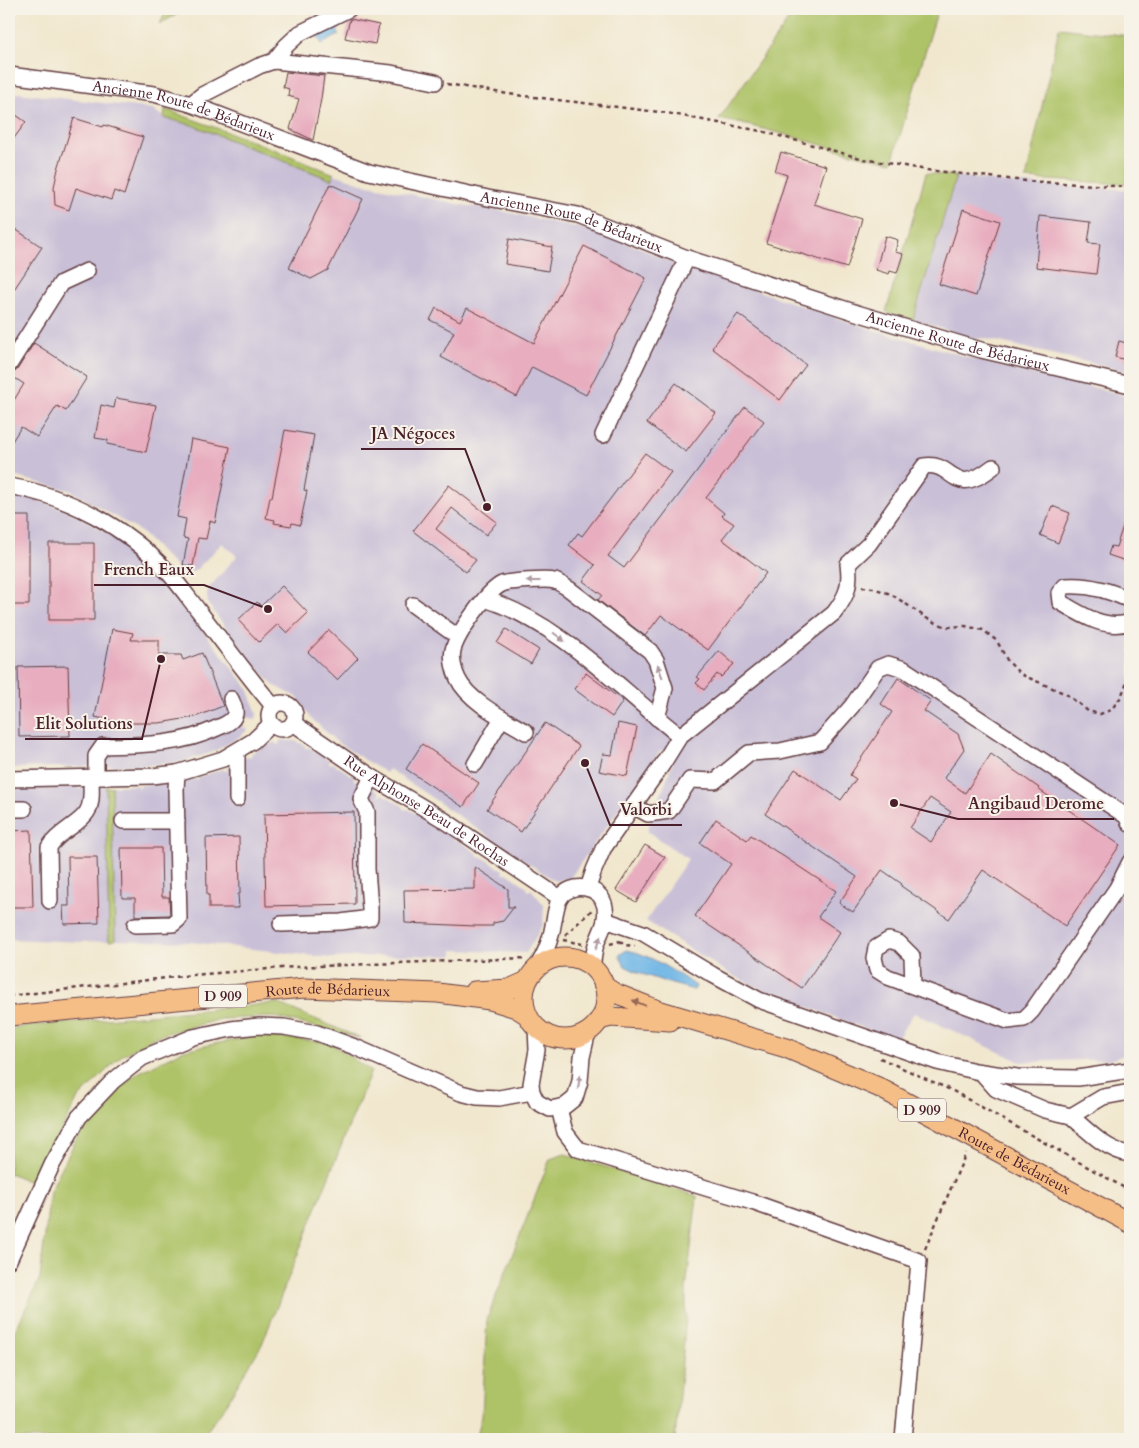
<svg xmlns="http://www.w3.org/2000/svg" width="1139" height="1448" font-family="Cardo,serif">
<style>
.industrial{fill:#c9bfd7}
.green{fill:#aec368;stroke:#7c714a}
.water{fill:#6eb6e6;stroke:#5c6a88}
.building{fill:#e8aec0;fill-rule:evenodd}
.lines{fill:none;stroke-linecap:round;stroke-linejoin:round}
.minor-casing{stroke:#633d43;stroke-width:18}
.major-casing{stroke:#633d43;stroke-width:21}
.path{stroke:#633d43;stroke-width:2.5;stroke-dasharray:4 4;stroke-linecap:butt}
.minor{stroke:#fff;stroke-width:15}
.major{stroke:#f6be87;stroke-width:19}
.oneway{fill:#ae9aa0}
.oneway2{fill:#976754}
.labels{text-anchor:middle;stroke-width:4;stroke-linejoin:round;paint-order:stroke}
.shield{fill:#f7f3e8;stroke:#7e5f64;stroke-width:1}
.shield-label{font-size:14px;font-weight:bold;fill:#4a1f2b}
.street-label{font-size:15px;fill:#4a1f2b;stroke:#f7f3e8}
.leader{fill:none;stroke:#4a1f2b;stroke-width:2}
.callout-dot{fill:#4a1f2b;stroke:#f7f3e8;stroke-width:2}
.callout-label{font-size:16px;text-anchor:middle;font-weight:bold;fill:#4a1f2b;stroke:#f7f3e8;stroke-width:4;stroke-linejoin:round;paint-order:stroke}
</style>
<rect width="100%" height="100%" fill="#f7f3e8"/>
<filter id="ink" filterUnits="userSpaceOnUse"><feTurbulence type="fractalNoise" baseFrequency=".02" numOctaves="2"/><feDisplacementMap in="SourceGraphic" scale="10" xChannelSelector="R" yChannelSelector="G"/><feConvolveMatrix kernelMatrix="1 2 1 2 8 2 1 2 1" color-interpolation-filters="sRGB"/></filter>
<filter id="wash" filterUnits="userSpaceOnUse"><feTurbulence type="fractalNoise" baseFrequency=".0096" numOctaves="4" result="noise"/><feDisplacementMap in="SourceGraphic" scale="20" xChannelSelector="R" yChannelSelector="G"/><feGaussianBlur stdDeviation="1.12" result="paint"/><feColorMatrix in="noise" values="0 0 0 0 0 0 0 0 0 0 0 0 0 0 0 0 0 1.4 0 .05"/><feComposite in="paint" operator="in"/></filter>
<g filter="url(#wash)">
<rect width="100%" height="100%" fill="#f1e7ce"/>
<path class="industrial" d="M9,92L153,109L164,118L192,125L332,179L334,174L364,184L462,205L492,209L589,230L643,249L674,264L690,268L867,328L1005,368L1105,390L1130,397V1053L1113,1059L1021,1062L914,1013L896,1040L765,991L730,974L646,921L688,859L647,831L675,757L661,750L570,878L555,881L389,769L386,773L338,743L310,717L297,697L273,685L243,650L208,604L207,594L209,588L237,556L222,543L198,568L191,572L178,569L141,532L72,491L9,475Z
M956,176L1007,183L1130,190V372L983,338L976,339L913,320Z
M9,494L39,501L63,509L87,521L120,541L147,564L170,589L248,688L257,714L256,719L245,717L242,727L248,729L241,736L213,752L181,762L150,765L9,768Z
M280,740L295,741L305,745L306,749L309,747L329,760V764L333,763L354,777V782L357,779L379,792V796L383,794L404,807V810L408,809L429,821V825L434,824L454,838V841L458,840L478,854V857L480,858L482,857L503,870V874L507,873L527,887V890L529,891L531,889L544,905L543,925L526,953L453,950V956L403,955L331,958L191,942L115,940L112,786L137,785L138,788H140L141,785L166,784L170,786L171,783L195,779L197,781L199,777L223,769L225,771H227V767L249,756L251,757L252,753L265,746L275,742L277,745L279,744Z
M78,786L79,789H82L83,786H106L109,941L83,942L9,939V788H19L21,790L24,788L49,787L52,790L53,787Z"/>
<path class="green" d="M167,9H186L160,24Z
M796,9H938L892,162C834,151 778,130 719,119Z
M1059,28L1130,36V184L1026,179Z
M165,109L276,150L334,174L332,180L192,125L164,118Z
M926,173L956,176L913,320L886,312Z
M106,786L111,788L112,786L115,940L109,941Z
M277,1003L360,1038L274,1017L221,1019L157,1036L121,1056L77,1100L34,1184L10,1173L9,1175V1028Z
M259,1035L330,1043L371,1071L262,1344L225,1406L201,1439H9V1344L40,1278L50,1191L87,1118L136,1074L184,1050Z
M565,1154L697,1196L686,1290V1318L675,1439H476L482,1416L487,1319L550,1159Z"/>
<path class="water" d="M337,24L340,28L337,30L339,35L322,44L317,35Z
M627,950C652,955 674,972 696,986L694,990L672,984L639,973L625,966L619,955Z"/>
<g id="blocks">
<path class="building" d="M350,19L379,25L375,44L345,38Z
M286,72L324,76L321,99L313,140L290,129L299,99L288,96L289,89L283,87Z
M9,110L26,122L9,145Z
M74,118L103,127L104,125L143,137L124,195L114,191L111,200L76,188L69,210L55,205L54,187L58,169Z
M781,152L826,166L814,204L862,219L847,268L766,243L787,175L775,171Z
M330,184L363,199L328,270L311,279L289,268Z
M963,209L1000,221L976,296L939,284Z
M1040,216L1091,222L1088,243L1100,244L1096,274L1036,267Z
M9,225L42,247L9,297Z
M885,236L898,240L895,252L903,254L897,273L890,271L889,274L876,270Z
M509,239L552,247L548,271L505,264Z
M584,246L646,278L586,395L532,367L517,397L441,357L454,332L430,320L436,308L460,321L467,308L534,343Z
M738,314L806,365L780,400L712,348Z
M1119,341L1130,344V361L1115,357Z
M34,343L87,377L66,411L57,406L37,437L21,427L9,446V408L24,384L10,375L17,370Z
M676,383L716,413L686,452L647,423Z
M116,398L156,405L146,452L107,444L108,440L95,438L101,405L114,408Z
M745,407L764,421L706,498L724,513L722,516L734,524L722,539L766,573L708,650L661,615L645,636L598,600L602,595L583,581L595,565L569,545L578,533L582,536L645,453L671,472L608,556L624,568Z
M285,430L314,435L304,490L307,491L300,525L292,523L291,526L274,523L275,520L266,518L270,497H272Z
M191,439L230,447L215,523L210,521L206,539L198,538L193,566L183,565L188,539L183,538L186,519L177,517Z
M449,485L497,522L486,535L452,508L436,529L476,560L466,572L413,531Z
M1052,506L1070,513L1058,543L1040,535Z
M1128,511H1130V549L1126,561L1108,555L1111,546L1116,547Z
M9,516H29V605H9Z
M49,543H94V620H49Z
M282,586L308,613L287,633L278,624L259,642L238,620L257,602L261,606Z
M112,629L133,633L131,640H159V655H181L183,660L202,653L223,706L195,717L159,723H123L95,717Z
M506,629L539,650L531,664L497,643Z
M329,630L358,658L337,680L308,652Z
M719,651L734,664L721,677L717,674L704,690L696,683L700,679L697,677Z
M68,666L70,736L19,737L18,667Z
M586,673L623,701L612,717L574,689Z
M898,678L931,701L924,711L958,734L964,749L944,778L965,793L991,754L1039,788L1038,789L1120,845L1065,926L983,870L949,919L901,886L902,884L882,870L853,912L839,903L857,877L765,814L795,769L841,800L856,779L850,775L892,712L881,704ZM930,798L951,812L931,842L910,828Z
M545,723L579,746L521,832L487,809Z
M618,723L637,727L627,776L599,771L603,754L612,755Z
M422,744L479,783L463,807L406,769Z
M354,812L355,904L266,906L264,814Z
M716,819L747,840L751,835L836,891L818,917L840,932L802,988L695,916L731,864L700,843Z
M31,830L33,907H9V831Z
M239,837L240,894H238L239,908H209V895H207L206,838Z
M645,845L665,857L636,902L616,890Z
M121,848H161L162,897H169L170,915L135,916V898H122Z
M68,857H97L99,923L64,924L63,906H69Z
M475,867L508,889V907H514L503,921L493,923V926H476L405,923L404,890L475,889Z"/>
</g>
</g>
<g filter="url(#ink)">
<use href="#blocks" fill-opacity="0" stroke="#633d43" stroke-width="1"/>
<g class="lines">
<g class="minor-casing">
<g id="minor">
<path d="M274,61L391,73L435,82"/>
<path id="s1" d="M9,75L154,94L191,104L369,172L488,198L578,215L687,258L857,313L981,350L1130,385"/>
<path d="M191,104L202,95L259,66L274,61L286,46L300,33L349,9"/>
<path d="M9,365L61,283L87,271"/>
<path d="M603,435L687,258"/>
<path d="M9,486C68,496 126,527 167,571C178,583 188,597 198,610C223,642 247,675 273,706"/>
<path d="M485,599C561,623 618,688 680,736"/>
<path d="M1130,600C1109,590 1088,584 1065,586L1059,593L1060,602C1080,614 1106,631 1130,622"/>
<path d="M413,605L458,637"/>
<circle cx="282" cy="716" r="13"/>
<path id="s2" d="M293,723L372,777L444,820L560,898"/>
<path d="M526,732C506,720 468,701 458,679C454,671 451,659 453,650C457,634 487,591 502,584C509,581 548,579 555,581C560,583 564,586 569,589L650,651L656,660L665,688L657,718"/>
<path d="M237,751V799"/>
<path d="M475,764L502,718"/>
<path d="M96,777V756L103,746C143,745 181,745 217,728C224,725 233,722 235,714C236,709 233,704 231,699"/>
<path d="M9,779L152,776L177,773L223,759L253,741L271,724"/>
<path d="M633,806L648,814L669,811L690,780L715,781L749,753L780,751L820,742L852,706L878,668L888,664L904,669L1126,816L1130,824"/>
<path d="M9,809H24"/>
<path d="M123,821H177"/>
<path d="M588,888L594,870L603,849L662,765L680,736L834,613C847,596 851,585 848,564L869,544L924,466C955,461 951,500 993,467"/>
<path d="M50,901L49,847C59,831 79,825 87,812C93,803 91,788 91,777"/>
<path d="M605,920L643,933L713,975L759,1000L937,1062L975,1071L1017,1077L1078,1078L1130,1070"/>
<path d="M281,924L341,922L370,918V908L367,869V812L361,799L372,777"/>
<path d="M135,925L173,924L179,919L176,789L177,773"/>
<path d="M537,967C543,957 548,947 551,935C554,925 555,906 560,898C571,881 601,885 605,907C608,924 599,933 595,948C594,954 593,961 592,967"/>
<path d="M913,986L912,956L899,943L889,940L876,948L874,958L877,970L888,977L1008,1021L1024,1019L1032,1011L1117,888L1130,862"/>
<path d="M536,1027L537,1050L531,1084L532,1092L537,1102L550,1109L565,1106L575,1098L580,1081L582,1057L588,1031"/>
<path d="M981,1072L996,1089L1045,1110L1071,1116L1103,1097L1130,1092"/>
<path d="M559,1108L565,1132L578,1149L752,1202L919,1261L903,1439"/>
<path d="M1071,1116C1088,1131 1107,1151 1130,1154"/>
<path d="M9,1260L52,1165L79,1117L113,1081L142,1058L193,1037L231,1029L259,1026L284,1027L317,1033L355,1047L461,1093L477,1097L499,1098L532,1092"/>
</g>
</g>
<g class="major-casing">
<g id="major">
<circle cx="565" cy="998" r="41"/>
<path id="s3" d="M604,986L615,993L658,1010L786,1048L878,1087L1130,1223"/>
<path d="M474,991L509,989L527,981"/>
<path id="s4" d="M9,1016L304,988L438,993L490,1000L516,1008L527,1015"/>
<path d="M599,1020L611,1017L670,1021"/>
</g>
</g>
<path class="path" d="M447,84L508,94L667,113L761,131L864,159L927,170L1026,181L1130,187
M862,587L873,588L891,594L931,621L947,627L965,626L983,630L997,641L1007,660L1020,674L1066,694L1088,711L1100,714L1111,710L1121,697L1130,674
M565,935L592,910
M563,940L582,944
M620,941L624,945L635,946
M610,944L620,941
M9,996L192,975L294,967L527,958
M880,1058L953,1091L1130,1191
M925,1249L966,1153"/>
<use href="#minor" class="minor"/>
<use href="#major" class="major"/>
</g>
<defs><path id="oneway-solid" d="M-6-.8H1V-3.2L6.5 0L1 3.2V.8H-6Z" transform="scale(1.25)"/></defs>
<g class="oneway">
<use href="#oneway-solid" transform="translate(533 581) rotate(180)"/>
<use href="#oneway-solid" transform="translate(559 637) rotate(37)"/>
<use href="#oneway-solid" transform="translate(660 671) rotate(-110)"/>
<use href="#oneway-solid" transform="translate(598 943) rotate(-69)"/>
<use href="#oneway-solid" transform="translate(579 1082) rotate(-82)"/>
</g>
<use class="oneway2" href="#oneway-solid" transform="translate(639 1003) rotate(-157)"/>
</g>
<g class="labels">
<g class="shield">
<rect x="199" y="984.5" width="48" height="23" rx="4"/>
<rect x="898" y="1098.5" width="48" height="23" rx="4"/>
</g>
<g class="shield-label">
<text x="223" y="1001">D 909</text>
<text x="922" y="1115">D 909</text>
</g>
<g class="street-label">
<text dy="5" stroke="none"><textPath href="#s1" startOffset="179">Ancienne Route de Bédarieux</textPath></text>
<text dy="5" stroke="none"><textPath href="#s1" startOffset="584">Ancienne Route de Bédarieux</textPath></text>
<text dy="5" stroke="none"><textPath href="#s1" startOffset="989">Ancienne Route de Bédarieux</textPath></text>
<text dy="5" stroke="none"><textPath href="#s2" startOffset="160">Rue Alphonse Beau de Rochas</textPath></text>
<text dy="5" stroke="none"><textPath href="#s4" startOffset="320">Route de Bédarieux</textPath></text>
<text dy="5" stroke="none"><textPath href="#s3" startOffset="448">Route de Bédarieux</textPath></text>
</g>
</g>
<path class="leader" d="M487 507L465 449H361M268 609L204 585H94M161 659L142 739H25M894 803L958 819H1114M585 763L610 825H682"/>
<g class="callout-dot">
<circle cx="487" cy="507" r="5"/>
<circle cx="268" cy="609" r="5"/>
<circle cx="161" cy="659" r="5"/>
<circle cx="894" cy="803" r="5"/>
<circle cx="585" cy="763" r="5"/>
</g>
<g class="callout-label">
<text x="413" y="439">JA Négoces</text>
<text x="149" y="575">French Eaux</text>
<text x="84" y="729">Elit Solutions</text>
<text x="1036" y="809">Angibaud Derome</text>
<text x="646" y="815">Valorbi</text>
</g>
<rect width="1139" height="1448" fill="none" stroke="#f7f3e8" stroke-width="30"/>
</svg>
